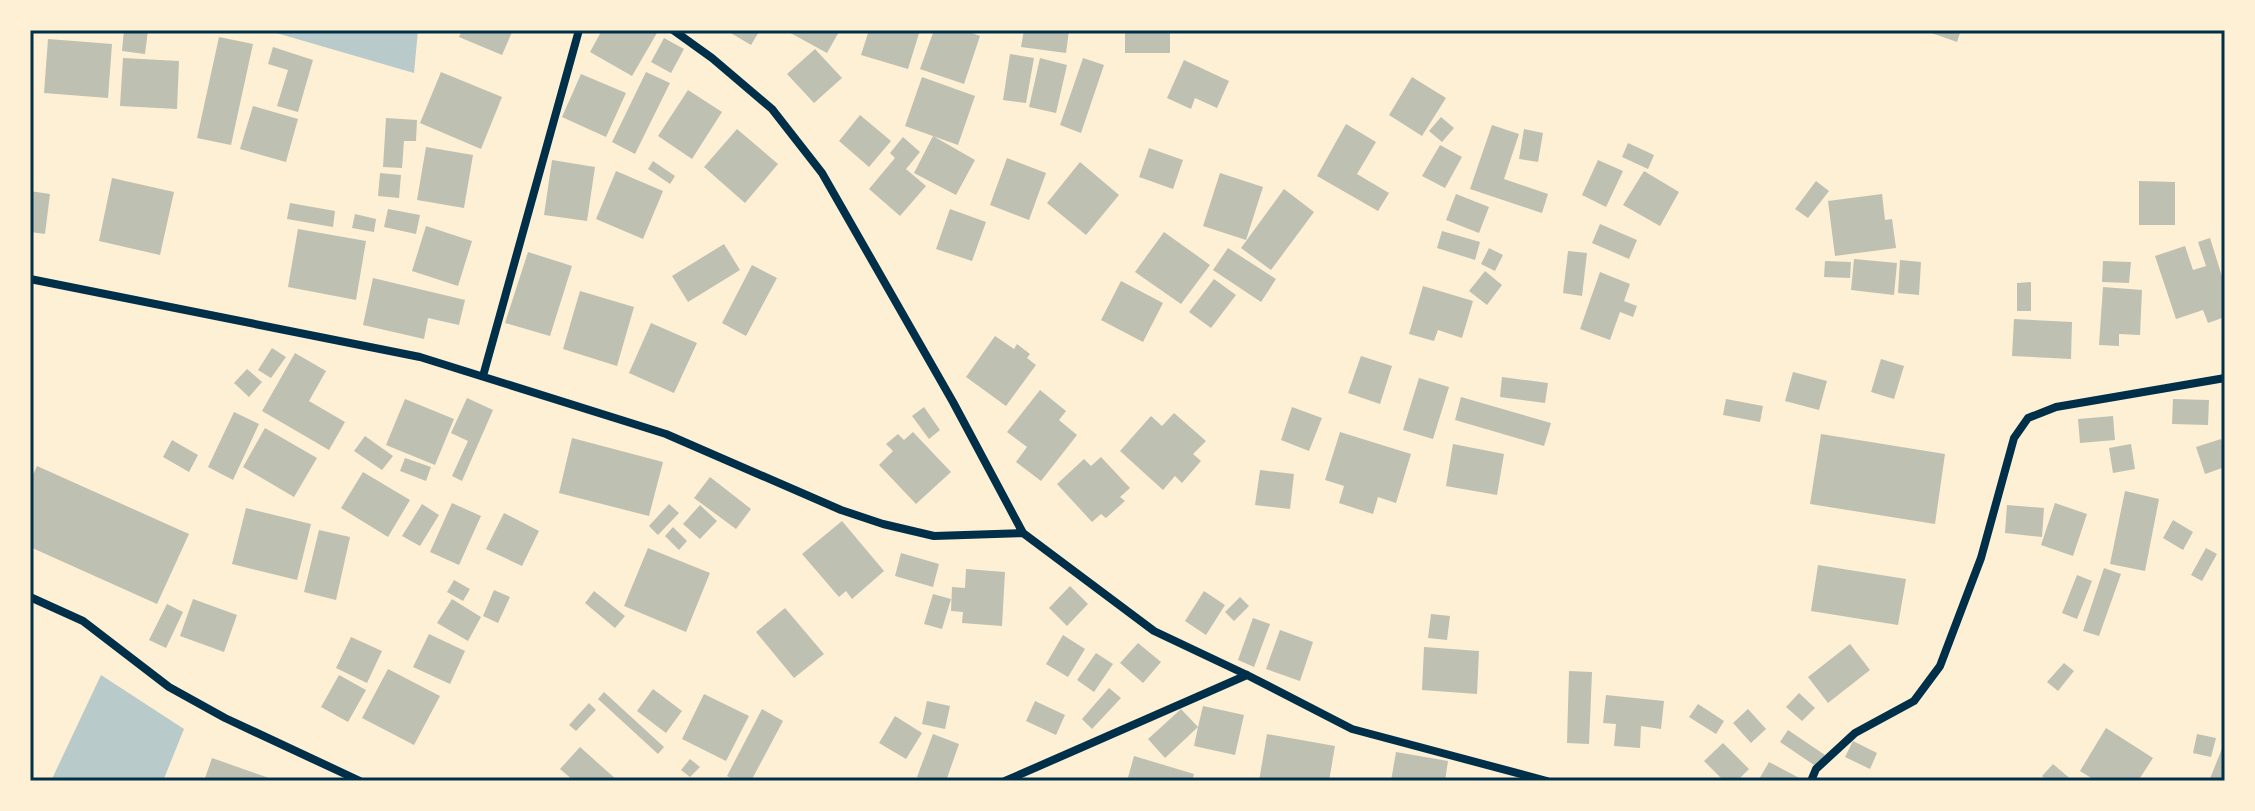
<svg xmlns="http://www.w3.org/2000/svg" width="2255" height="811" font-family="Karla,sans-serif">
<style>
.green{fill:#b9caca}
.building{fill:#bec0b2}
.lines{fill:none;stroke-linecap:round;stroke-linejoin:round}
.minor{stroke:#003049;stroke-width:8}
.neatline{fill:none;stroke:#003049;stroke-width:3}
</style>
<rect width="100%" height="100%" fill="#fdf0d5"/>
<path class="green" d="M266,30H418L414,73Z
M101,675L184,729L163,781H51Z"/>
<path class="building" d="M124,30H148L145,54L122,51Z
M462,30H513L502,55L459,37Z
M602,30H651L657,33L632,76L590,52Z
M730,30H760L751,45L729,32Z
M785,30H840L827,53Z
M869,30H920L908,69L861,55Z
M934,30H964L980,36L964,84L920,69Z
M1024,30H1069L1066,53L1021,47Z
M1125,30H1170V53H1125Z
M1923,30H1961L1957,42Z
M219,37L253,44L231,145L197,138Z
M664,38L684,49L671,73L651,62Z
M48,39L112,44L108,98L44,93Z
M273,47L313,60L298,112L277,106L288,70L268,64Z
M815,49L842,78L814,103L787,74Z
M1010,54L1034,58L1026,103L1003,100Z
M123,58L179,61L177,109L120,106Z
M1040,58L1067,65L1056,113L1029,107Z
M1083,58L1104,65L1081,133L1060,125Z
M1184,60L1229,81L1217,108L1195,98L1191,109L1167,98Z
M441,72L502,97L481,149L420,123Z
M646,72L670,83L635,154L612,142Z
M581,74L626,93L606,137L562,117Z
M922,77L975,96L958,145L905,126Z
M1412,77L1446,98L1422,136L1389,115Z
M688,90L722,112L692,159L658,136Z
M253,106L298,119L286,162L240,149Z
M860,115L891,141L869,167L839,141Z
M1441,117L1454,128L1442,142L1429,131Z
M386,118L417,120L416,141H404L402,168L383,167Z
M1346,124L1376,142L1357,174L1389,193L1378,211L1317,176Z
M1492,125L1519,134L1504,179L1548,194L1542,213L1470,189Z
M737,129L778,164L745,203L704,167Z
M1524,129L1543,133L1538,162L1519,159Z
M933,136L975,160L956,195L914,173Z
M903,137L920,152L906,169L926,186L900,216L869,189L895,158L890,153Z
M1628,143L1654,155L1648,169L1622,157Z
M1440,145L1462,157L1445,188L1422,176Z
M426,147L473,155L464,208L417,200Z
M1149,148L1183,160L1173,189L1139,177Z
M1007,158L1046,173L1029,220L990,205Z
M552,160L595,167L587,221L544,215Z
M1598,160L1623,171L1606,207L1582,195Z
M653,161L675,176L670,184L648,169Z
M1080,162L1119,195L1086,235L1047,203Z
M616,171L663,191L643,239L596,219Z
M1644,171L1679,192L1660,226L1623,205Z
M380,173L401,175L399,198L378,196Z
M1220,173L1263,187L1246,240L1203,226Z
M112,178L174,192L160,255L99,241Z
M1816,181L1829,191L1808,218L1795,209Z
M2139,181L2175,182V225H2139Z
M1284,189L1314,212L1271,270L1241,248Z
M30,191L50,194L45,234L30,232Z
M1456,194L1489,207L1479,233L1446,220Z
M1882,194L1885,220L1892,219L1896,248L1835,256L1828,201Z
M290,203L335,211L333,227L287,219Z
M388,209L420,215L416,234L384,227Z
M950,209L986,222L972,261L936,249Z
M355,214L376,219L374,232L352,228Z
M1600,224L1637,240L1629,259L1592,243Z
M426,226L472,241L458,286L412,271Z
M298,229L366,241L356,300L288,287Z
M1442,231L1480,242L1475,260L1437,248Z
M1164,232L1210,265L1181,304L1135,272Z
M2210,238L2225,286V317L2208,323L2203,310L2176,319L2155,256L2185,246L2193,270L2206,266L2198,242Z
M724,244L740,270L688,302L672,276Z
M1228,248L1276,279L1261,302L1213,270Z
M1489,248L1503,255L1495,271L1481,264Z
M1568,251L1587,253L1582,296L1563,293Z
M528,252L572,266L550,336L505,323Z
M1854,259L1897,263L1894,295L1851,290Z
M1900,260L1921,262L1919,295L1898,293Z
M1825,261L1851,262L1850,278L1824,277Z
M2103,261L2131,262L2129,283L2102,282Z
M752,265L777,278L746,336L722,323Z
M1485,271L1502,285L1487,305L1469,291Z
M1600,272L1630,284L1624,301L1637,306L1633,317L1620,312L1610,340L1580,329Z
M373,278L465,300L459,325L428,318L424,339L363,325Z
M1214,279L1236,295L1211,328L1189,312Z
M1121,281L1163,303L1143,342L1101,320Z
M2031,282V311H2017V283Z
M1423,286L1473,301L1462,338L1438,330L1434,341L1409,334Z
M2103,287L2142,290L2140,335L2119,334V346L2099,345Z
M580,291L634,307L617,366L563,349Z
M2014,319L2072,322L2071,359L2012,356Z
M651,323L697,343L674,393L629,373Z
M995,336L1014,349L1017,344L1030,354L1027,358L1036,365L1006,406L966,377Z
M272,348L286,357L271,378L258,370Z
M295,353L326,371L309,401L345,422L329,450L262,411Z
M1361,356L1392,366L1380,404L1348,393Z
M1881,359L1904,366L1894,399L1871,392Z
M247,369L262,382L249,397L234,383Z
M1793,372L1827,381L1819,410L1785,401Z
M1502,377L1548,383L1545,403L1500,397Z
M1419,378L1449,387L1433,439L1403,430Z
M1040,390L1066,411L1059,420L1077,435L1041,481L1016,462L1027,447L1007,432Z
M1461,397L1551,423L1544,446L1455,420Z
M467,398L493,410L462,481L452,476L468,441L451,433Z
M405,399L454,419L435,465L386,445Z
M1726,399L1763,406L1760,422L1723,415Z
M2173,399L2209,400L2208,425L2172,424Z
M924,407L940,430L929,439L912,416Z
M1292,407L1322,418L1309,451L1281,440Z
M234,412L259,424L233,480L208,467Z
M1174,413L1206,441L1193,454L1201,461L1182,483L1175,476L1163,490L1120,451L1151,416L1162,426Z
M2113,416L2115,440L2080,443L2078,419Z
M265,428L317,458L294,497L243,467Z
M913,432L951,472L916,504L879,465L893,451L886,444L898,434L904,440Z
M1340,432L1411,454L1396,503L1378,497L1373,514L1339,503L1344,486L1325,480Z
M1821,434L1945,454L1935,524L1810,504Z
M365,436L393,456L382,470L354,451Z
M572,438L663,462L649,516L559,493Z
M2221,439L2225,451V467L2205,474L2196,447Z
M172,440L198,455L189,472L163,457Z
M1453,444L1504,454L1497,495L1446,486Z
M2131,444L2135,469L2113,473L2109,448Z
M1101,457L1130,488L1120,497L1125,501L1106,518L1101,514L1092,522L1057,484L1084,459L1091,466Z
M405,458L431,467L426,481L400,471Z
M37,466L189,534L157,604L30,547V481Z
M1260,470L1294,474L1290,509L1255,505Z
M363,472L410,500L388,537L341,508Z
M710,477L751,509L736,529L694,498Z
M2125,491L2159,499L2145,571L2110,564Z
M452,503L481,516L459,565L430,552Z
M2055,503L2087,514L2073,556L2041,545Z
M422,504L439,515L420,546L402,536Z
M669,504L679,513L658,535L649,526Z
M700,505L717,521L700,539L683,524Z
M2007,505L2044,508L2042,537L2005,533Z
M246,508L311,524L297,580L232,564Z
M504,513L539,531L522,566L486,549Z
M2173,520L2193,532L2183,550L2163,538Z
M842,521L884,571L852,599L846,591L839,597L802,554Z
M673,527L687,541L679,550L665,536Z
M319,530L350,537L336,600L304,592Z
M648,548L710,573L686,632L624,606Z
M2206,548L2217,554L2202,581L2191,575Z
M901,553L939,564L933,587L895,576Z
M1818,565L1906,579L1898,625L1811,611Z
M2104,568L2121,574L2099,636L2083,631Z
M966,569L1005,572L1002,626L962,623L963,612L951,611L952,587L965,588Z
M2077,575L2092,581L2077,619L2062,613Z
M454,580L470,589L463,601L447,592Z
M1070,586L1088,604L1067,626L1049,608Z
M494,590L510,597L498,623L483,616Z
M594,591L625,616L615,628L585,603Z
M1204,591L1225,605L1206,635L1185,621Z
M933,594L951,599L942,629L924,624Z
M1240,597L1249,606L1234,621L1225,612Z
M193,599L237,615L224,652L180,636Z
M452,599L481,617L468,641L437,623Z
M167,604L183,612L166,648L149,640Z
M785,608L824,654L794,678L756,632Z
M1431,614L1450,616L1447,640L1428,638Z
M1253,618L1270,624L1254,667L1238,660Z
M1280,630L1313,642L1300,681L1266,669Z
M429,634L465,651L450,684L413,667Z
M1063,635L1085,649L1068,677L1046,664Z
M351,637L382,651L367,683L336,668Z
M1138,643L1161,662L1143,683L1120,663Z
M1850,644L1870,670L1828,703L1808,677Z
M1424,647L1479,651L1477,694L1422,690Z
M1096,653L1113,664L1094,692L1077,680Z
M2064,663L2074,671L2058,691L2047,682Z
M388,669L440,696L414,745L362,718Z
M1569,671L1592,672L1589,744L1567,743Z
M339,675L366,690L348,722L321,707Z
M1109,688L1121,698L1092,729L1082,719Z
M653,689L682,711L666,733L637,711Z
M604,692L664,747L658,754L598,699Z
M1799,693L1815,708L1802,721L1786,707Z
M704,694L749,716L726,761L682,739Z
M1606,695L1664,701L1661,729L1641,726L1640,748L1614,746L1616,724L1603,723Z
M927,701L950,706L945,729L922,724Z
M1035,701L1065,715L1056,735L1026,721Z
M589,703L596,710L576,731L569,725Z
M1698,704L1724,721L1716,734L1689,717Z
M1203,706L1244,715L1235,755L1194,746L1198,727L1165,758L1148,739L1181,709L1198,727Z
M762,709L783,721L751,781H737L727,776Z
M1748,709L1766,729L1751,743L1733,723Z
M895,716L922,733L906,759L879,743Z
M2106,728L2153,758L2138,781H2096L2080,771Z
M1788,730L1825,755L1817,767L1780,742Z
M933,734L959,744L946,781H928L917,777Z
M1267,734L1335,746L1329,781H1259Z
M2197,734L2216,738L2211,757L2193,753Z
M1853,741L1877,753L1870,769L1845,757Z
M2225,741V781H2209Z
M1723,743L1749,769L1737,781H1724L1704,761Z
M580,747L618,781H574L560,769Z
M1396,752L1448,761L1445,781H1391Z
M1134,756L1194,774L1192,781H1127Z
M212,758L269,778L268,781H204Z
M690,759L700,767L690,777L681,770Z
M1769,762L1805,781H1758Z
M2053,764L2073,781H2048L2042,776Z"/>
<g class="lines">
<path class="minor" d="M673,30L712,58L772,109L822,173L953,402L1023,533L1154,631L1247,675L1352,729L1547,781
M30,279L420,357L666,434L841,510L883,524L934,536L1023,533
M483,376L579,30
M30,597L83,621L169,687L225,718L360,781
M1005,781L1247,675
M1811,781L1816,769L1855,733L1914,701L1940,666L1981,558L2014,438L2028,418L2056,407L2225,378"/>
</g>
<rect width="2255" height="811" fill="none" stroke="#fdf0d5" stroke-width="64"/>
<rect x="32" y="32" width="2191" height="747" class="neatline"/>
</svg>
